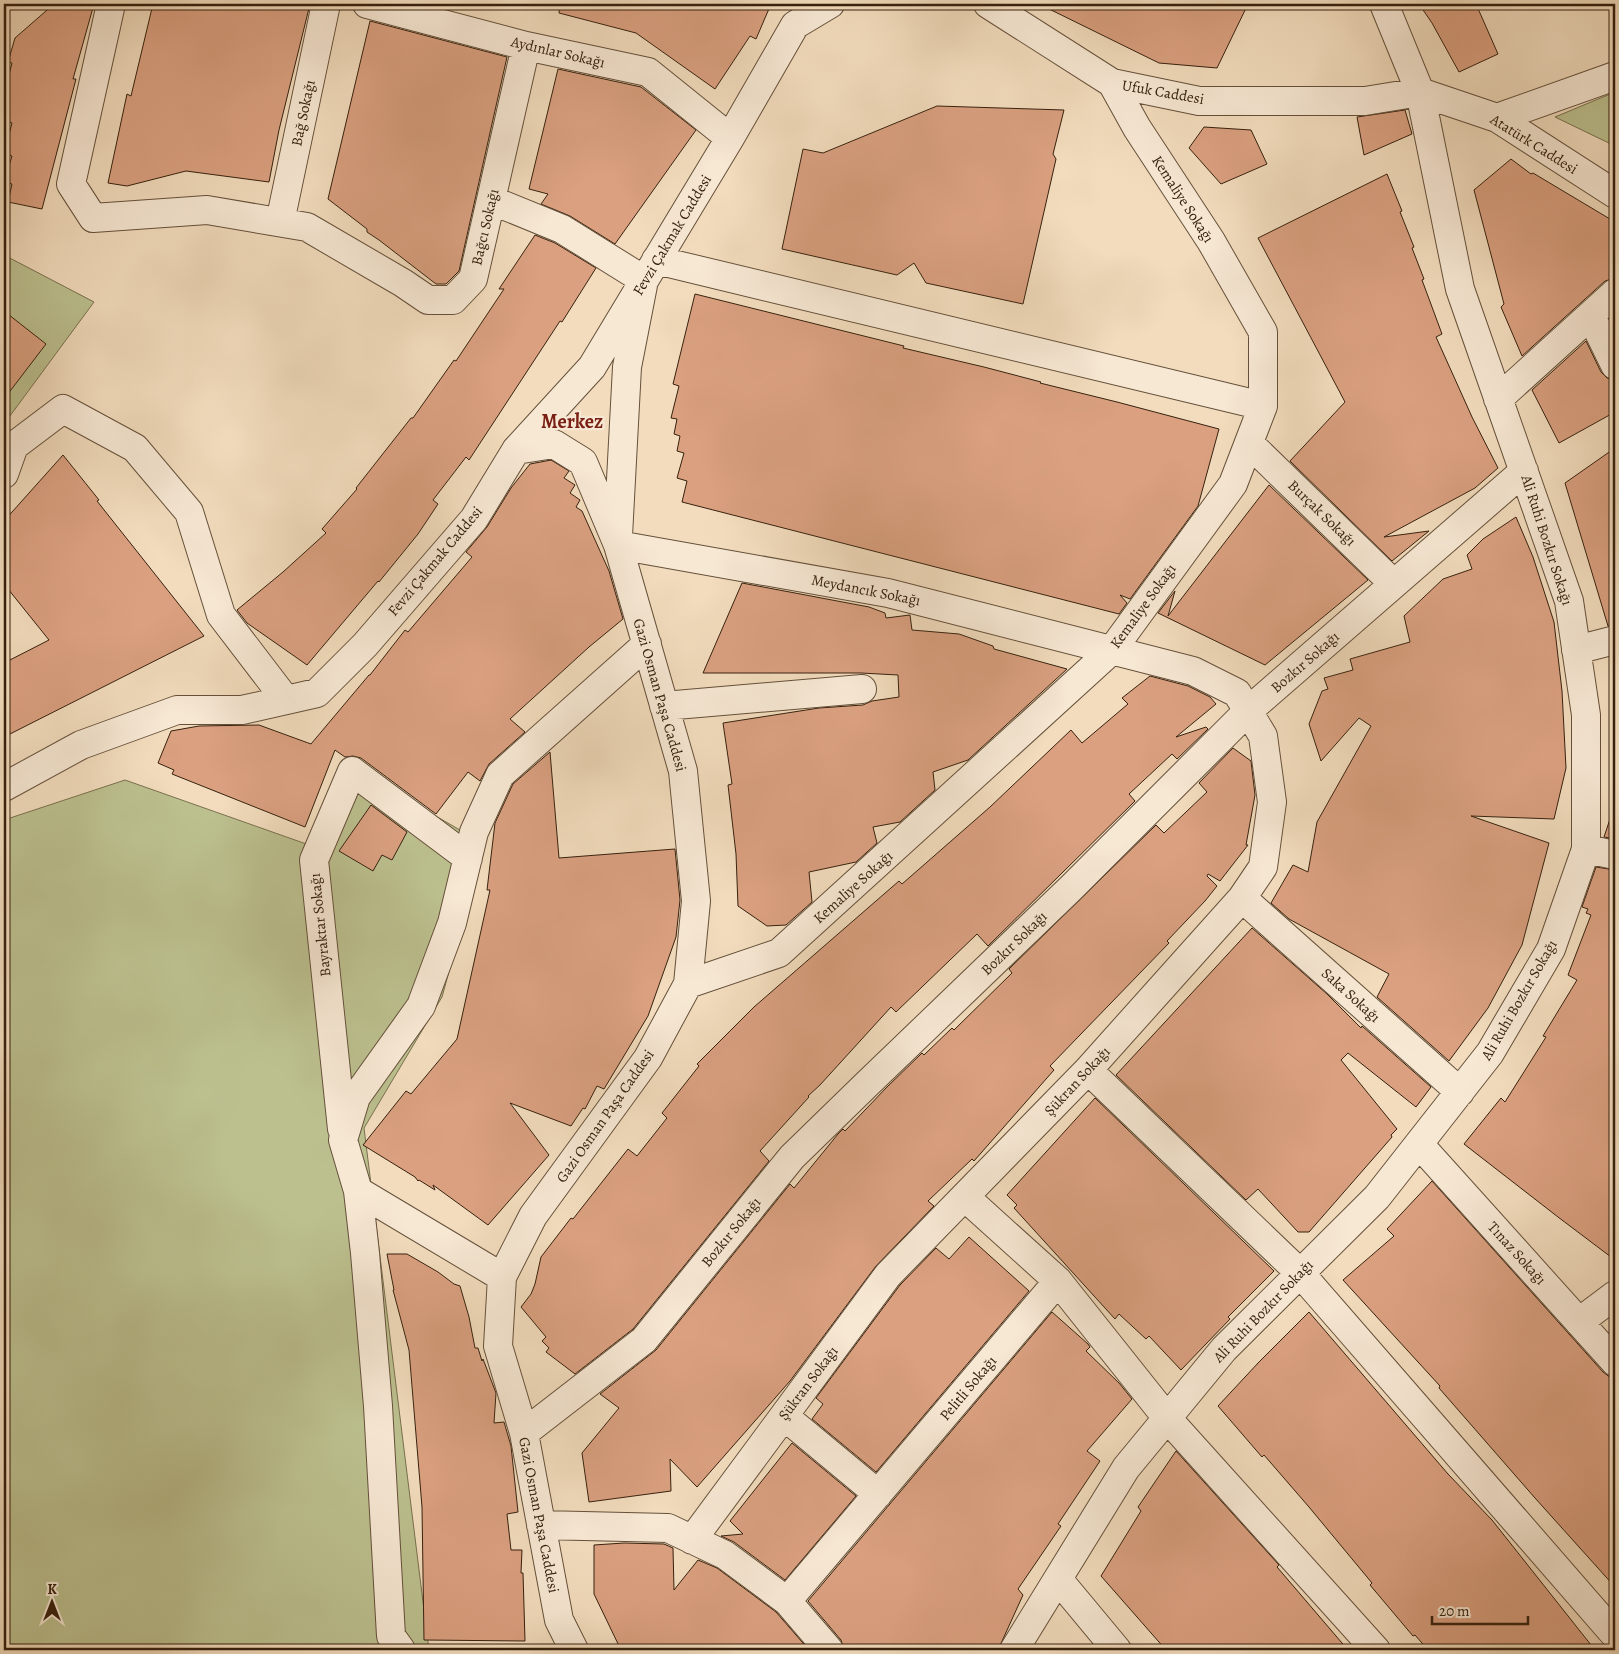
<svg xmlns="http://www.w3.org/2000/svg" width="1619" height="1654" font-family="Alegreya,serif">
<style>
.green{fill:#bcc08f;stroke:#79704e}
.building{fill:#daa080;stroke:#36210e}
.lines{fill:none;stroke-linecap:round;stroke-linejoin:round}
.minor-casing{stroke:#65503a;stroke-width:30}
.minor{stroke:#f7e8d4;stroke-width:28}
.labels{text-anchor:middle;stroke-width:4.5;stroke-linejoin:round;paint-order:stroke}
.street-label{font-size:15px;fill:#36210e;stroke:#f7e8d4}
.district-label{font-size:20px;font-weight:bold;fill:#7a1f14;stroke:#f7e8d4}
</style>
<rect width="100%" height="100%" fill="#f2dcbd"/>
<filter id="stains"><feTurbulence type="fractalNoise" baseFrequency=".004" numOctaves="4"/><feColorMatrix values="0 0 0 0 .2 0 0 0 0 .09 0 0 0 0 .02 0 0 0 .5 -.17"/></filter>
<radialGradient id="worn" r=".72"><stop offset=".6" stop-color="#630" stop-opacity="0"/><stop offset="1" stop-color="#630" stop-opacity=".3"/></radialGradient>
<path class="green" d="M1615,92V146L1555,117Z
M4,255L94,302L4,424Z
M353,768L484,844L442,997L364,1128L429,1650H4V820L125,780L312,846Z"/>
<path class="building" d="M54,4H94L73,79H76L42,209L8,202L12,184L4,182L12,156L4,154L12,123L4,120L8,95L4,94L12,63L8,62L15,38Z
M153,4H310L279,130L269,182L186,171L127,186L108,183L127,94L131,96Z
M560,4H771L756,39L750,36L715,89L636,33L559,13Z
M1039,4H1248L1217,68L1159,63Z
M1419,4H1476L1498,54L1459,72L1432,23Z
M370,21L507,57L459,271L446,284H436L379,240L367,232V229L328,199Z
M558,69L641,87L696,130L615,244L570,216L541,204L548,194L529,189Z
M937,106L1064,110L1053,154L1056,159L1023,304L926,283L914,263L897,275L782,249L803,149L823,153Z
M1405,110L1412,134L1364,155L1357,117Z
M1204,127L1251,130L1267,164L1221,184L1189,148Z
M1511,159L1531,174L1533,173L1615,222V278L1605,281L1522,356L1501,307L1504,304L1474,190Z
M1387,174L1402,211L1400,212L1414,247L1412,248L1424,279L1422,280L1442,334L1436,337L1472,417L1498,468L1475,488L1384,537L1429,531L1392,561L1290,461L1345,402L1258,238Z
M535,235L555,243L596,268L562,322L560,321L469,460L466,457L433,500L438,504L418,534L379,582L378,581L307,665L247,623L237,610L283,572L326,533L322,529L357,489L356,488L411,418H413L454,360L456,361L504,289H499Z
M695,294L904,346L903,348L984,367L1041,382L1040,383L1117,402L1219,429L1198,506L1130,599L1120,595L1127,603L1119,614L682,502L687,481L677,478L684,453L677,451L680,436L674,434L677,419L671,418L679,386L673,384Z
M4,311L46,344L4,399Z
M1586,341L1601,372L1607,378L1615,380V412L1559,443L1532,390Z
M1615,448V625L1608,626L1565,483Z
M63,455L99,500L97,501L204,636L4,737V663L49,640L4,584V521Z
M551,460L569,471L564,478L575,485L570,493L580,500L576,507L582,511L609,571L623,619L589,647L510,719L525,732L489,764L480,781L468,772L436,814L361,758L353,756L345,757L335,750L305,827L172,774L174,770L158,763L171,731L199,726L259,725L311,744L369,675H370L405,630L408,632L472,557L466,552L487,527L511,488L530,464Z
M1269,485L1368,580L1265,665L1158,613L1175,591L1168,616Z
M1516,517L1533,557L1554,622L1562,691L1566,768L1554,819L1471,816L1549,843L1522,945L1488,1008L1449,1061L1377,997L1389,974L1289,919L1271,903L1293,865L1308,872L1317,822L1371,726L1359,718L1321,761L1309,724L1322,691L1328,689L1324,678L1353,670L1350,659L1410,642L1404,616L1443,579L1472,569L1467,555L1483,539Z
M742,583L869,607L885,613L886,618L910,615L912,630L959,634L993,646L994,649L1067,669L968,760L933,772L935,790L900,822L873,827L877,843L856,862L809,872L812,902L786,925L767,926L738,906L736,854L728,785L732,784L723,723L819,708L863,705L872,701L899,697L898,675L861,673H703Z
M1150,676L1188,686L1210,697L1216,704L1176,737L1206,727L1208,729L1177,759L1172,754L1129,794L1135,801L988,946L977,934L896,1012L891,1007L820,1085L808,1096L809,1097L760,1151L769,1161L633,1329L575,1374L546,1352L549,1348L542,1341L546,1337L521,1307L531,1294L535,1284L541,1257L571,1218L573,1219L628,1149L637,1156L667,1118L662,1113L699,1066L697,1064L754,1007L899,881L902,884L990,807L1071,730L1082,743L1128,704L1122,698Z
M1233,748L1251,761L1255,795L1246,845H1248L1220,881L1208,874L1207,876L1217,886L1205,901L1167,941L1169,943L1050,1066L1054,1070L974,1161L972,1159L928,1201L934,1206L876,1266L790,1381L697,1487L670,1459L671,1491L589,1502L582,1453L619,1408L600,1394L656,1350L790,1184L794,1188L838,1134L843,1129L845,1131L886,1088L922,1053L924,1055L952,1028L954,1030L1012,973L1009,969L1156,825L1164,833L1207,792L1199,783Z
M550,752L559,858L675,849L680,900L676,937L648,1016L604,1089L597,1086L585,1109L583,1108L571,1126L510,1103L549,1155L488,1225L433,1185L435,1190L419,1180L418,1181L415,1177L363,1145L406,1091L411,1094L457,1039L490,890H487L495,823L513,784Z
M371,805L407,832L392,860L382,855L373,871L339,851Z
M1611,816L1615,817V839L1604,837Z
M1596,867L1615,870V1260L1558,1217L1464,1144L1501,1098L1505,1102L1546,1037L1543,1036L1577,980L1568,975L1591,915L1586,913L1588,909L1582,907Z
M1252,928L1327,994L1361,1028L1362,1026L1431,1087L1416,1107L1348,1053L1341,1060L1397,1129L1391,1135L1392,1137L1309,1232H1298L1258,1189L1246,1200L1116,1075Z
M1095,1098L1274,1271L1228,1317L1230,1319L1181,1370L1149,1336L1146,1339L1119,1314L1115,1319L1014,1208L1017,1205L1007,1195Z
M1432,1181L1603,1372L1615,1381V1587L1535,1498L1439,1388L1440,1386L1343,1280L1394,1236L1387,1229Z
M969,1237L1029,1291L876,1472L812,1419L823,1404L816,1398L900,1285L936,1248L949,1259Z
M387,1254H407L438,1272L454,1284L460,1286L469,1317L475,1348H478L482,1361L483,1359L496,1393L494,1423L504,1422L511,1446L518,1512L507,1514L511,1550H522L521,1573H523L525,1641L424,1640L422,1507L409,1350L393,1290H394Z
M1052,1312L1088,1344L1090,1347L1086,1351L1119,1383L1132,1399L1087,1451L1100,1461L1058,1524L1061,1526L1018,1589L1023,1595L998,1650H844L841,1640L808,1601Z
M1309,1312L1448,1474L1492,1520L1595,1650H1428L1415,1635L1413,1636L1370,1585L1372,1583L1309,1507L1264,1455L1262,1457L1218,1406L1259,1362Z
M792,1443L856,1496L785,1580L734,1542L721,1536L743,1534L730,1521Z
M1176,1451L1279,1565L1277,1567L1348,1650H1166L1101,1576L1141,1511L1138,1507Z
M624,1543L664,1544L673,1548L674,1590L698,1560L717,1568L776,1612L809,1650H621L594,1594V1545Z"/>
<g class="lines">
<g class="minor-casing">
<path id="minor" d="M111,4L71,184L93,218L207,210L307,227L403,283L428,300H453L473,279L526,46
M367,4L526,46L648,72L730,138
M988,4L1112,83L1199,101H1365L1420,92L1497,118L1615,194
M1497,118L1615,76
M491,200L562,229L644,280L627,367L618,536
M280,222L326,4
M656,260L1263,406
M1591,316L1615,365
M1498,399L1615,293
M1249,443L1394,584
M516,450L554,444L583,462L618,545L683,771L696,901L688,984L648,1058L533,1216L502,1277L498,1346L524,1433L559,1620L574,1650
M4,474L14,446L63,409L135,448L189,512L221,615L286,700
M618,545L888,593L1193,671L1237,693L1263,736L1272,802L1263,867L1242,898L1088,1070L888,1275L692,1540
M1576,650L1615,640
M664,706L862,689
M4,787L81,745L177,710H242L317,693L365,645L474,519L516,450L592,367L730,138L795,25L830,4
M1586,849L1615,855
M1242,898L1460,1092
M688,984L779,953L1112,650L1233,484L1263,406V332L1211,241L1137,128L1112,83
M1088,1070L1300,1273L1615,1635
M342,1129L314,860L352,771L468,858
M1419,1144L1615,1362
M358,1191L502,1277
M965,1197L1058,1281L1167,1418L1376,1650
M1579,1322L1615,1295
M784,1416L878,1494
M524,1433L644,1340L792,1157L867,1084L1071,888L1248,711L1524,471
M541,1525L668,1528L725,1555L787,1601L829,1650
M1058,1579L1117,1650
M787,1601L1058,1281
M401,1650L391,1636L378,1406L365,1253L358,1191L343,1140L356,1097L421,1006L452,923L474,832L500,775L647,644
M1014,1650L1126,1468L1224,1349L1377,1197L1490,1053L1551,949L1586,849V715L1569,601L1460,289L1420,92L1384,4"/>
</g>
<use href="#minor" class="minor"/>
</g>
<g class="labels">
<g class="street-label">
<text transform="translate(558 52) rotate(13)" y="5">Aydınlar Sokağı</text>
<text transform="translate(1163 92) rotate(10)" y="5">Ufuk Caddesi</text>
<text transform="translate(303 113) rotate(-78)" y="5">Bağ Sokağı</text>
<text transform="translate(1534 144) rotate(32)" y="5">Atatürk Caddesi</text>
<text transform="translate(1183 199) rotate(57)" y="5">Kemaliye Sokağı</text>
<text transform="translate(485 227) rotate(-77)" y="5">Bağcı Sokağı</text>
<text transform="translate(672 235) rotate(-59)" y="5">Fevzi Çakmak Caddesi</text>
<text transform="translate(1322 513) rotate(44)" y="5">Burçak Sokağı</text>
<text transform="translate(1547 540) rotate(72)" y="5">Ali Ruhi Bozkır Sokağı</text>
<text transform="translate(435 561) rotate(-50)" y="5">Fevzi Çakmak Caddesi</text>
<text transform="translate(866 590) rotate(11)" y="5">Meydancık Sokağı</text>
<text transform="translate(1143 606) rotate(-54)" y="5">Kemaliye Sokağı</text>
<text transform="translate(1305 662) rotate(-41)" y="5">Bozkır Sokağı</text>
<text transform="translate(660 695) rotate(74)" y="5">Gazi Osman Paşa Caddesi</text>
<text transform="translate(853 887) rotate(-42)" y="5">Kemaliye Sokağı</text>
<text transform="translate(320 925) rotate(-96)" y="5">Bayraktar Sokağı</text>
<text transform="translate(1014 943) rotate(-44)" y="5">Bozkır Sokağı</text>
<text transform="translate(1351 995) rotate(42)" y="5">Saka Sokağı</text>
<text transform="translate(1519 1000) rotate(-60)" y="5">Ali Ruhi Bozkır Sokağı</text>
<text transform="translate(1077 1081) rotate(-47)" y="5">Şükran Sokağı</text>
<text transform="translate(605 1116) rotate(-55)" y="5">Gazi Osman Paşa Caddesi</text>
<text transform="translate(731 1232) rotate(-51)" y="5">Bozkır Sokağı</text>
<text transform="translate(1517 1253) rotate(48)" y="5">Tınaz Sokağı</text>
<text transform="translate(1263 1311) rotate(-46)" y="5">Ali Ruhi Bozkır Sokağı</text>
<text transform="translate(808 1383) rotate(-53)" y="5">Şükran Sokağı</text>
<text transform="translate(968 1388) rotate(-50)" y="5">Pelitli Sokağı</text>
<text transform="translate(539 1515) rotate(79)" y="5">Gazi Osman Paşa Caddesi</text>
</g>
<g class="district-label">
<text x="572" y="428">Merkez</text>
</g>
</g>
<rect width="1619" height="1654" fill="none" stroke="#f2dcbd" stroke-width="20"/>
<rect x="5" y="5" width="1609" height="1644" fill="none" stroke="#36210e" stroke-width="2.5"/>
<rect x="10" y="10" width="1599" height="1634" fill="none" stroke="#36210e"/>
<g transform="translate(52 1602)" stroke="#f7e8d4" stroke-width="4" paint-order="stroke">
<path d="M0-4L9 19L0 12L-9 19Z" fill="#36210e"/>
<text y="-8" font-size="14" font-weight="bold" text-anchor="middle" fill="#36210e">K</text>
</g>
<path d="M1432 1616v8h96v-8" fill="none" stroke="#36210e" stroke-width="2.5"/>
<text x="1439" y="1616" font-size="15" fill="#36210e" stroke="#f7e8d4" stroke-width="4" paint-order="stroke">20 m</text>
<rect width="100%" height="100%" filter="url(#stains)"/>
<rect width="100%" height="100%" fill="url(#worn)"/>
</svg>
